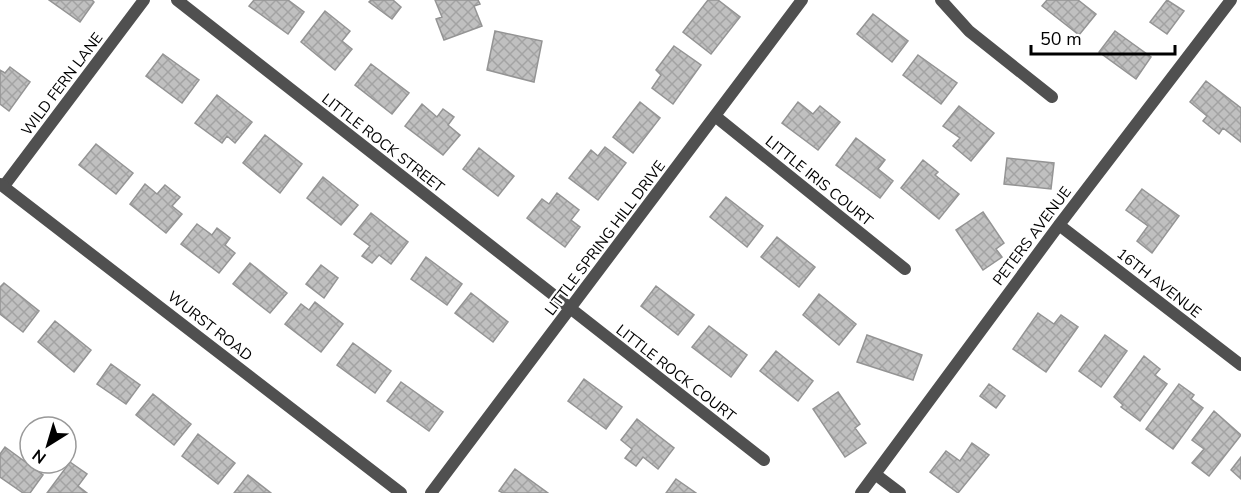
<svg xmlns="http://www.w3.org/2000/svg" width="1241" height="493" font-family="'Nunito Sans',sans-serif">
<style>
.building{fill:url(#building-cross-hatch);stroke:#949494;stroke-width:1.5}
.lines{fill:none;stroke-linecap:round;stroke-linejoin:round}
.minor{stroke:#505050;stroke-width:12}
.tertiary{stroke:#505050;stroke-width:12}
.labels{text-anchor:middle;stroke-width:4.5;stroke-linejoin:round;paint-order:stroke}
.street-label{font-size:15px;fill:#000;stroke:#fff}
</style>
<defs>
<pattern id="building-cross-hatch" width="8" height="8" patternUnits="userSpaceOnUse" patternTransform="scale(1.5)"><rect width="8" height="8" fill="#c0c0c0"/><path d="M0 0l8 8M0 8l8-8" fill="none" stroke="#a3a3a3"/></pattern>
</defs>
<rect width="100%" height="100%" fill="#fff"/>
<path class="building" d="M49,0H92L94,2L80,22Z
M254,0H288L304,12L288,34L249,6Z
M371,0H393L401,7L392,19L369,2Z
M435,0H478L480,4L474,6L482,26L444,40L436,19L442,17Z
M708,0H718L740,17L711,54L683,32Z
M1047,0H1078L1096,14L1079,35L1042,6Z
M1167,0L1184,11L1167,34L1150,22Z
M325,11L350,31L342,41L352,49L335,70L301,42Z
M873,14L908,41L892,62L857,34Z
M495,31L542,41L534,82L487,70Z
M1115,31L1151,57L1136,79L1099,52Z
M674,46L701,65L673,104L652,88L661,75L656,70Z
M163,54L199,80L182,103L146,76Z
M918,55L957,83L941,104L903,75Z
M371,64L409,93L392,114L355,85Z
M10,67L30,82L9,111L0,104V70L5,73Z
M1206,81L1241,108V142L1223,128L1219,134L1203,121L1207,116L1190,102Z
M217,95L252,122L235,143L227,136L222,143L195,123Z
M640,102L660,118L633,153L613,137Z
M798,102L813,114L820,106L840,122L818,150L782,123Z
M422,104L437,117L443,109L454,117L448,125L460,135L443,155L405,126Z
M959,106L994,133L971,161L953,146L960,138L943,126Z
M265,135L302,164L280,193L243,163Z
M856,138L885,160L878,169L893,181L880,198L836,165Z
M96,144L133,173L116,194L79,165Z
M605,147L626,163L598,200L569,178L591,150L598,156Z
M479,148L514,176L498,196L463,169Z
M1007,158L1054,163L1051,189L1004,184Z
M923,160L938,172L935,175L959,194L939,219L901,188Z
M323,177L358,205L341,225L307,198Z
M145,184L157,194L165,185L180,197L172,206L182,214L166,233L130,204Z
M1142,189L1179,216L1152,253L1137,241L1148,226L1126,210Z
M557,193L579,210L571,220L580,227L565,247L527,218L542,199L549,204Z
M726,197L763,226L747,247L710,217Z
M983,212L1004,243L996,249L1002,257L983,270L956,230Z
M371,213L408,242L391,264L379,255L372,263L362,256L370,246L354,234Z
M197,224L212,235L217,228L230,238L225,245L235,253L219,273L181,244Z
M777,237L815,267L799,287L761,257Z
M426,257L462,284L447,305L411,279Z
M250,263L287,293L270,313L233,284Z
M321,265L338,278L324,298L306,284Z
M4,283L39,311L23,332L0,314V287Z
M656,286L694,315L678,335L641,306Z
M471,293L508,322L493,342L455,313Z
M819,294L856,324L839,345L803,315Z
M315,302L343,324L321,352L285,324L301,304L309,310Z
M1038,313L1054,324L1061,315L1078,327L1046,372L1013,349Z
M55,321L91,350L74,372L38,342Z
M709,326L747,355L731,377L692,347Z
M867,335L922,355L913,380L857,362Z
M1105,335L1127,351L1101,387L1079,371Z
M353,343L391,371L375,393L337,365Z
M776,351L813,381L798,401L760,371Z
M1144,356L1160,369L1155,375L1167,384L1140,421L1121,407L1123,405L1114,397Z
M111,364L140,385L126,404L97,384Z
M584,379L622,407L606,429L568,401Z
M401,382L443,412L429,431L387,401Z
M989,384L1005,396L996,408L980,396Z
M1179,384L1194,395L1191,399L1203,408L1173,449L1146,429Z
M838,392L860,424L855,428L866,443L845,457L813,409Z
M153,394L191,424L174,445L136,415Z
M1214,411L1241,435L1209,476L1192,463L1204,449L1192,440Z
M637,419L674,448L658,469L643,457L636,466L625,458L632,449L621,440Z
M198,434L235,463L218,484L182,456Z
M972,443L989,455L958,493L930,472L946,451L960,461Z
M5,447L43,475L30,493H23L0,477V454Z
M1241,457V479L1231,470Z
M70,462L87,474L78,486L87,493H47Z
M515,469L548,493H503L499,491Z
M248,475L271,493H234Z
M676,479L696,493H666Z"/>
<g class="lines">
<path class="minor" d="M177,0L764,460
M941,0L969,31L1052,97
M715,116L905,269
M4,186L144,0
M1059,225L1241,365
M875,474L900,493
M431,493L802,0
M861,493L1059,225L1231,0"/>
<path class="tertiary" d="M0,184L401,493"/>
</g>
<g class="labels">
<g class="street-label">
<text transform="translate(62 84) rotate(-53)" y="5">WILD FERN LANE</text>
<text transform="translate(383 143) rotate(38)" y="5">LITTLE ROCK STREET</text>
<text transform="translate(819 181) rotate(39)" y="5">LITTLE IRIS COURT</text>
<text transform="translate(1032 236) rotate(-53)" y="5">PETERS AVENUE</text>
<text transform="translate(605 238) rotate(-53)" y="5">LITTLE SPRING HILL DRIVE</text>
<text transform="translate(1159 283) rotate(38)" y="5">16TH AVENUE</text>
<text transform="translate(210 326) rotate(38)" y="5">WURST ROAD</text>
<text transform="translate(676 373) rotate(38)" y="5">LITTLE ROCK COURT</text>
</g>
</g>
<g transform="translate(48 445) rotate(217)"><circle r="28" fill="#ffffff" stroke="#999999" stroke-width="1.5"/>
<path d="M0-4.5L10 22L0 15L-10 22Z" fill="#000000"/>
<text y="-9" font-size="16" font-weight="bold" text-anchor="middle" fill="#000000">N</text>
</g>
<path d="M1031 45v9h144v-9" fill="none" stroke="#000000" stroke-width="3"/>
<text x="1040" y="45" font-size="18" fill="#000000" stroke="#ffffff" stroke-width="4.5" paint-order="stroke">50 m</text>
</svg>
